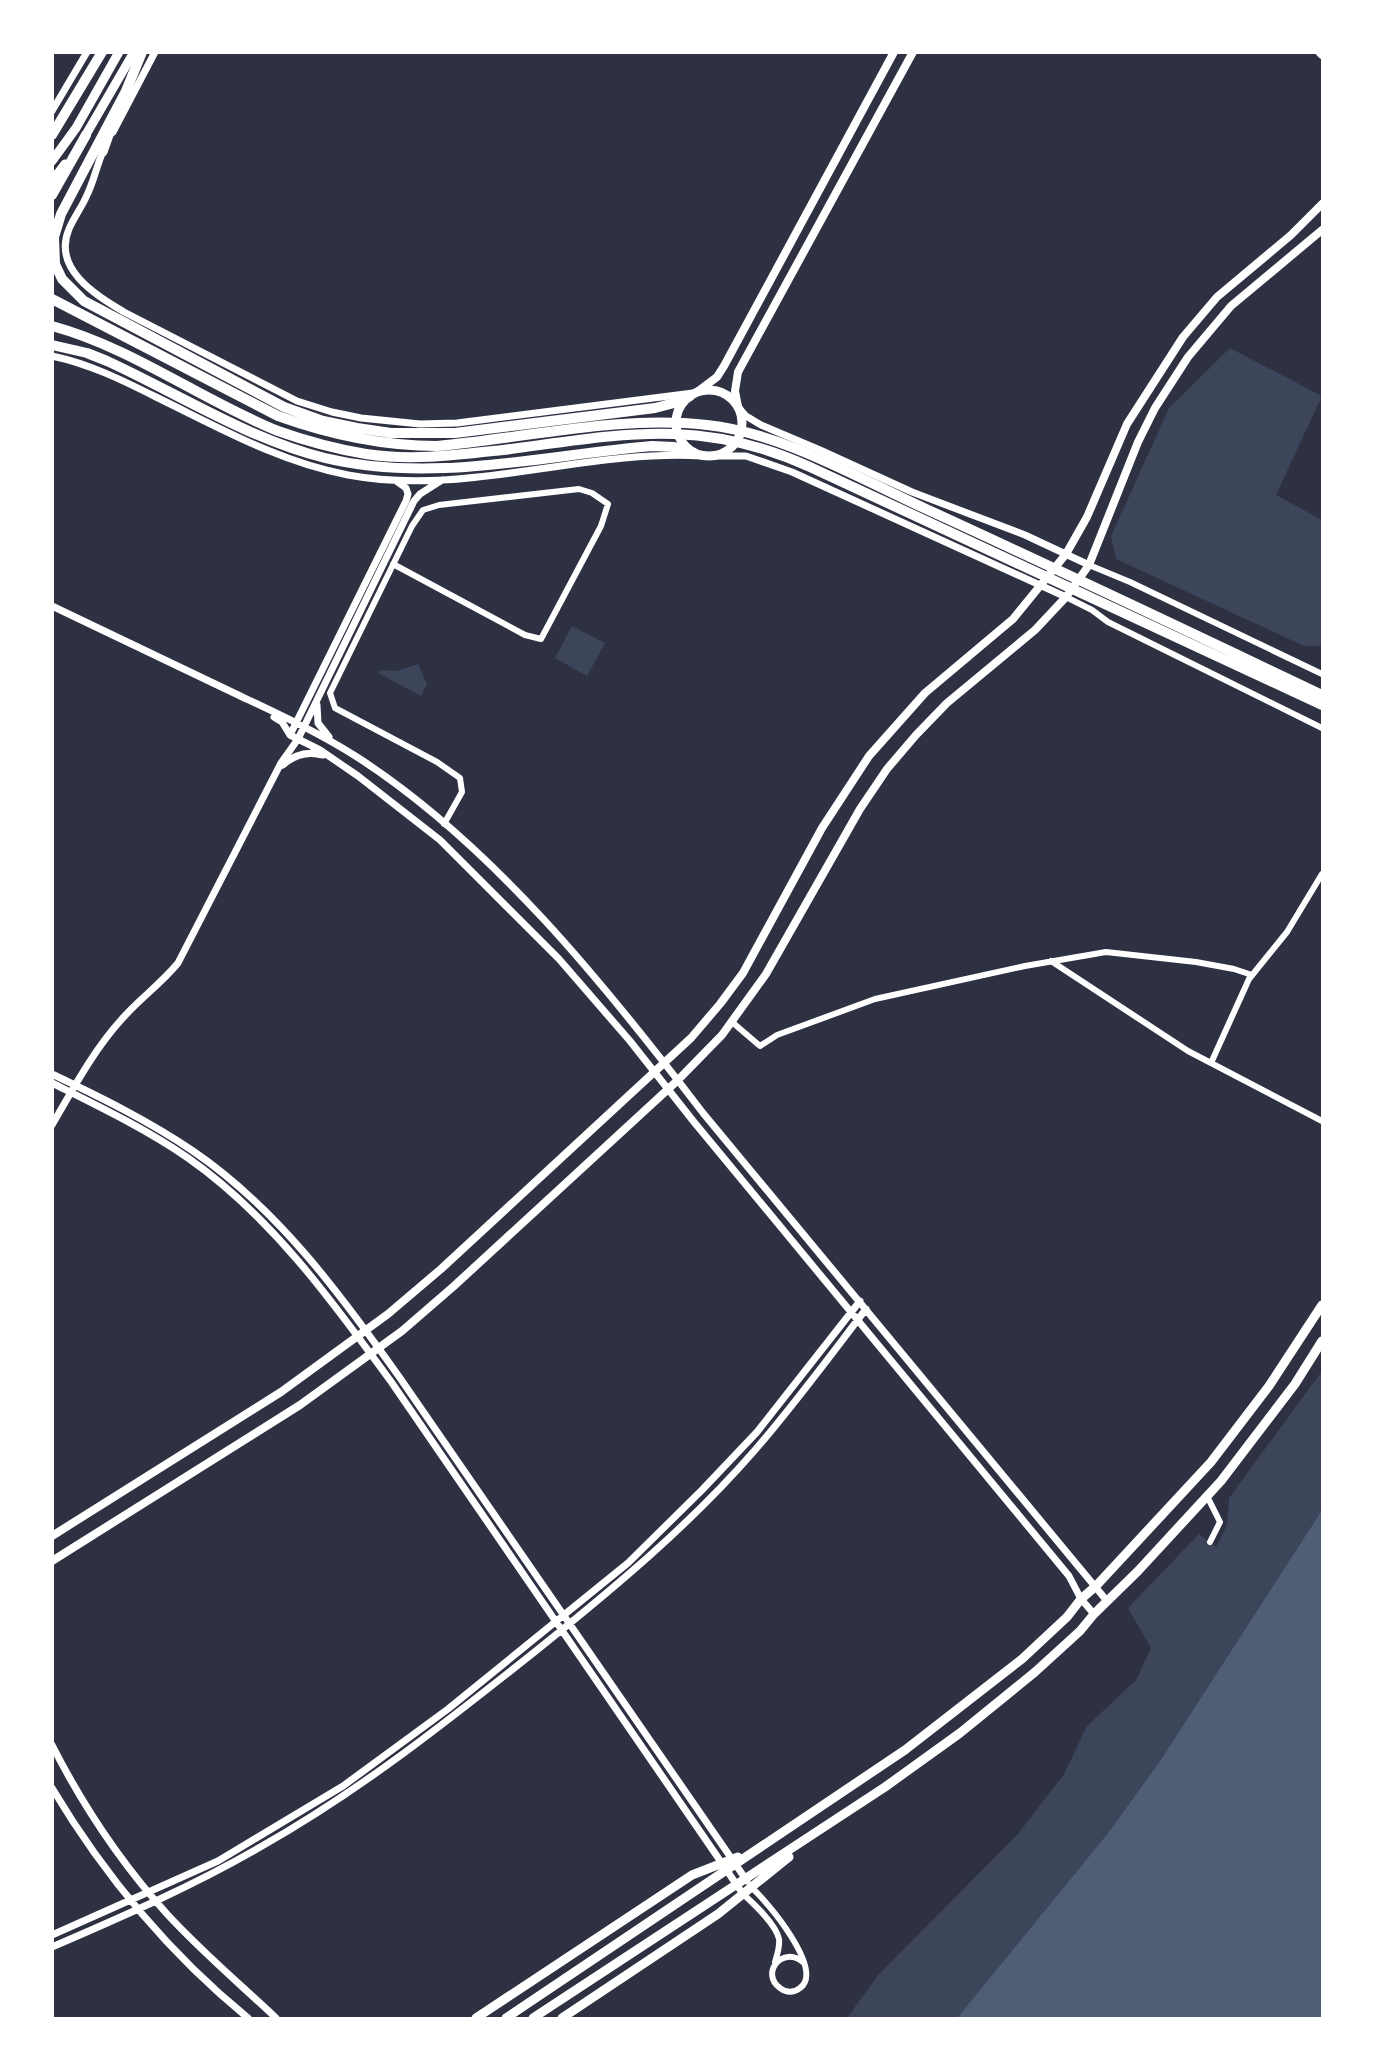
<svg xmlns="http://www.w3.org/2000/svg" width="1375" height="2071" font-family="'Times New Roman',serif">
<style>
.green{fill:#3c4559}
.water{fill:#4f5d75}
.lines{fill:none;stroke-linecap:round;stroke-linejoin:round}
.minor{stroke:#fff;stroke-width:6}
.tertiary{stroke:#fff;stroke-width:7}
.secondary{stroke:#fff;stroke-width:8}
.primary{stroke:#fff;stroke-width:9}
.trunk{stroke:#fff;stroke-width:10}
</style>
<rect width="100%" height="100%" fill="#2d3142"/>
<path class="green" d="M1230,348L1322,396L1276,495L1322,520V646H1304L1116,559L1111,536L1169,408Z
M572,626L605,643L587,676L555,658Z
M418,664L427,684L421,696L378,673L380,670L397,671Z
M1322,1371V1510L1160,1761L1108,1833L957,2018H847L878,1975L1018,1834L1064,1774L1087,1726L1136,1680L1151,1648L1128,1608L1199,1534L1216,1547L1227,1525L1229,1498Z"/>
<path class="water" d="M1322,1510V2018H957L1108,1833L1160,1761Z"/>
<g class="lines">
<path class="minor" d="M393,564L525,635L541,639L601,526L608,504L592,493L579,489L439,505L423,510L412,526L330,693L335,708L437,762L460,778L462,792L444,824
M1089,565L1130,582L1322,674
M1066,597L1092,610L1108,622L1322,728
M1051,961L1188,1051L1322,1121
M732,1022L760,1046L777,1035L875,999L1025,966L1106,952L1196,962L1234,969L1252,975
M1211,1063L1249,979L1287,932L1322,874
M1207,1496L1220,1522L1210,1542
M751,1887C767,1901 825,1970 800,1988C794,1993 786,1993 780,1988C760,1974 782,1944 804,1963
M743,1894C754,1904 776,1924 779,1939C780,1947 777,1955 775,1962"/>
<path class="tertiary" d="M52,111L87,52
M113,132L155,52
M104,149C97,164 94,181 87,195C82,207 74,217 69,229C52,269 96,295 124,312L297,401L332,412L361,418L420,424L457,423L693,393
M52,356C90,364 122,380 156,397C218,427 279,462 348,475C466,497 584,449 702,456
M738,407L746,416L761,425L820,450L912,492L1025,535L1089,565
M711,456H746L792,472L1066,597
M52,606C113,635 174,664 234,693C276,713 318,732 357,757C492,844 606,986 703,1113L1107,1601
M317,705L318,723L329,737
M274,717L282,722L290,735L320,750L358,776L440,840L559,959L630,1041L694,1122L1069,1576L1081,1599L1094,1614
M290,735L406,501L408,494L406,488L396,481
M283,765C295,754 308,751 323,755
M52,1074C100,1097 149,1121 193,1151C278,1209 341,1295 400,1378L747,1881
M52,1083C98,1106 146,1129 188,1158C271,1216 333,1302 392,1383L743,1894
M52,1125C73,1089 93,1051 121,1020C139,999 161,984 178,963L281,763L298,739L414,501L420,494L442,480
M52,1745C83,1806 121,1863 167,1914C201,1951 240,1984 276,2018
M52,1788C104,1875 170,1954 248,2018
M52,1935L218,1861L343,1786L448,1709L628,1563L702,1490L757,1432L860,1301
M52,1947C124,1916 195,1885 262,1846C361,1790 449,1720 537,1650C614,1588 690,1525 755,1450C794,1405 830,1356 866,1309"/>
<path class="secondary" d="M1319,52L1322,55
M697,392L717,377L724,366L894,52
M738,407L735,391L738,372L913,52
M52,1536L281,1392L388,1314L441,1269L691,1038L720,1004L743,973L822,828L869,756L925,693L1013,619L1066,554L1087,517L1127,424L1183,337L1217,297L1291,235L1322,204
M52,1561L300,1405L402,1331L454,1286L678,1080L722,1035L766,974L860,809L887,769L916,735L947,703L1035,630L1066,597L1089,565L1138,442L1155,408L1188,357L1231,306L1322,230"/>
<path class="primary" d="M84,138L134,52
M103,152L114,121
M52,161L76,128L119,52
M52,181L65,164
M676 423a33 33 0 1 1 66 0a33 33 0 1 1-66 0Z
M476,2018L692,1875L738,1857
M506,2018L905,1750L1022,1659L1067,1617L1081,1599L1096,1586L1211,1462L1269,1386L1322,1305
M533,2018L885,1787L960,1733L1035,1672L1080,1631L1094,1614L1138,1571L1221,1481L1295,1384L1322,1341
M562,2018L718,1914L789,1857"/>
<path class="trunk" d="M142,52L126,91L61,214L54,237L55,264L62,279L84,301L284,407L323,421L357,428L391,433H455L655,408L678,402L690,396
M52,135L102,52
M52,195L86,135
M52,299L278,416C331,435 381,446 437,446C527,438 617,415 707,425C782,433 856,477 924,508C1057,569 1190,632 1322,695
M52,326C133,348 201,400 278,431C306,441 336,449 366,454C411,461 457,455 503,450C619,435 699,416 810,467L1322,705
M52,345L87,353L107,361C179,394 248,439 325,458C432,484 544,455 652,446L674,447L694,453"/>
</g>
<rect width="1375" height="2071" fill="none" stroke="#ffffff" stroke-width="108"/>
</svg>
